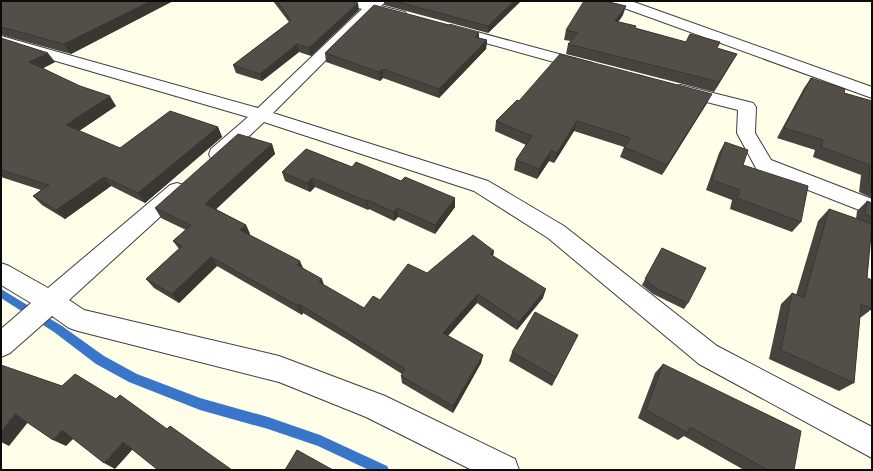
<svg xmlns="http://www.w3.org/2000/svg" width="873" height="471" font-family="'Zilla Slab',serif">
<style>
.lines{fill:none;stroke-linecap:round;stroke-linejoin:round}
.stream{fill:#3975c9;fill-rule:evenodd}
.minor-casing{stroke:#3e3e3e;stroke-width:2}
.minor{fill:#fff;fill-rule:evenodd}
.wall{fill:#47433e}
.shaded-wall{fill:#3a3732}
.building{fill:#534e48;stroke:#3a3732}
</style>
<rect width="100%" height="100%" fill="#fefee9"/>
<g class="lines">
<path class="stream" d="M1,289L62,326L104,356L137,374L200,398L268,417L320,435L387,466L389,470H369L318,446L268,429L200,410L129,382L96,364L54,332L1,298Z"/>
<g class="minor-casing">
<path id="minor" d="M342,1L369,2L386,1L381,6L405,12L407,15L405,18L400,19L374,12L273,113L488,181L564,226L717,346L872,427V458L699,364L548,238L474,191L264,122L225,159L218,160L211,159L209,154L211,149L248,117L1,45V36L258,108L362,9L344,4Z
M611,1H631L872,87V98L613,4Z
M451,25L592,63L594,66L592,69L586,71L446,32L444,29L446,26Z
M681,85L753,103L756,107L755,133L771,160L872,199V215L757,170L737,133L738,110L675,94L673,90L675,86Z
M177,183L184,185L187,190L184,195L69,300L84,310L279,356L385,396L515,459L519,470H472L366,417L279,382L78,331L69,328L52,316L10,353L1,357V329L31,303L1,285V263L9,266L48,288L170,185Z"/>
</g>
<use href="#minor" class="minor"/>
</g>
<path class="wall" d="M1,1H173L71,54L1,35Z
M273,1H352L359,10L311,56L299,52L262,81L236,73L233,65L289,22Z
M384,1H521L488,33L384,5Z
M623,15L618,22L636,26L635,28L686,42L717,48L737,54L731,64L714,92L566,54L568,44L571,41L564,40L566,30Z
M479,33V38L487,40L486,49L439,98L383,78L380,81L326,62L325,53Z
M1,38L55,62L43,68L116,106L79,131L120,148L218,127L222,137L145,203L111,186L65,219L42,205L33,196L41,190L1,177Z
M811,78L844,93L872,101V198L859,192L861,175L813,157L815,150L777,138L804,88Z
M707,103L662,175L620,157L624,147L574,131L554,163L549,161L537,179L514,170L516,160L526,145L495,131L496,121Z
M725,142L743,165L801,222L792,232L730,209L732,200L706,190L719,153Z
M272,144L275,154L216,209L246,225L250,234V235L303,268L324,285L364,308L380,300L427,273L494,251L493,256L543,298L517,330L477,303L448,336L483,355L481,363L453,413L402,383L401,376L402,374L348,340L303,313L302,315L217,266L179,303L154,288L146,279L179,249L173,241L186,230L161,218L155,208Z
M306,149L455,207L435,234L398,217L394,221L369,209L368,210L315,187L310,192L285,181L282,172Z
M867,201L872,203V230H871L867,278L872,309L860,318L854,383L839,391L769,359L781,304L792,293L796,295L818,221L829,209L856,219L857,211Z
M662,248L688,303L684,309L653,294L642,285Z
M578,335L552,386L509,361L512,352Z
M663,364L794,470H744L684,436L678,440L638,418L655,373Z"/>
<path class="shaded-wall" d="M151,1H173L71,54L64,44Z
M514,1H521L488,33V26Z
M358,3L359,10L311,56L309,48Z
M626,6L623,15L612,31L615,21Z
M479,33L478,42L475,37Z
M487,40L486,49L439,98V89Z
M297,44L299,52L262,81L260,74Z
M48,53L55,62L36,72L29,62Z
M737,54L731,64L714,92L719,82Z
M383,69V78L380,81L379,72Z
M712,94L707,103L662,175L667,165Z
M110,96L116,106L73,135L66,125Z
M577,121L574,131L554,163L557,153Z
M218,127L222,137L145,203L138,193Z
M272,144L275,154L211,214L205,204Z
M551,151L549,161L537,179L539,169Z
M104,177L111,186L65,219L56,210Z
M312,178L315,187L310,192L307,183Z
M455,198V207L435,234V225Z
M367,200L369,209L368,210L366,201Z
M397,208L398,217L394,221V212Z
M246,225L250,234L245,239L240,230Z
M494,251L492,260L490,254Z
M211,257L217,266L179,303L172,294Z
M300,261L304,270L297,265Z
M322,279L325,288L319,282Z
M546,289L543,298L517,330L519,322Z
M478,294L477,303L443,341V333Z
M299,304L303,313L302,315L298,306Z
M483,355L481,363L453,413V406Z
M15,414L29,421L9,446L1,442V431Z
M62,430L75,437L66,446L53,440Z
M123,442L133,449L115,469L104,463Z"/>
<path class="building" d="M1,1H151L64,44L1,27Z
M277,1H352L358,3L309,48L297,44L260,74L233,65L291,21Z
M394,1H514L488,26Z
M584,1H605L626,6L615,21L636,26L635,28L686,42L690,34L720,42L717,48L737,54L719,82L568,44L578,33L566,30Z
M374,5L479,33L475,37L487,40L439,89L383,69L379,72L325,53Z
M1,38L48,53L29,62L80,86L110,96L66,125L120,148L170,111L218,127L138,193L104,177L56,210L33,196L49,185L1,170Z
M560,54L712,94L667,165L624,147L631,138L577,121L557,153L551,151L539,169L516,160L532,136L496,121L517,100L519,101Z
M811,78L845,89L844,93L872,101V184L869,182L870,165L821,147L823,140L784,128Z
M238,134L272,144L205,204L246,225L240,230L300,261L297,265L322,279L319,282L364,308L373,296L380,300L408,264L427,273L473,235L494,251L490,254L546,289L519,322L478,294L443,333L483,355L453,406L401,376L405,369L345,332L299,304L298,306L211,257L172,294L146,279L182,246L173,241L191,225L155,208Z
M725,142L748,150L743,165L808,186L801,222L737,198L740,190L712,180Z
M306,149L352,167L356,162L401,181L405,177L455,198L435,225L397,208L394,212L367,200L366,201L312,178L307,183L282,172Z
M867,201L872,203V217L865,214Z
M829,209L872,224L867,278L872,280V309L861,304L854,383L781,350L792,293L804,298Z
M662,248L706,268L688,303L657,289L645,279Z
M535,312L578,335L556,377L512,352Z
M663,364L801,431L794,470H768L690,427L688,433L646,410Z
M1,365L62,386L75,374L116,399L120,395L167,429L170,426L232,470H182L181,469V470H158L123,442L104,463L62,430L53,440L15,414L1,431Z
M297,450L333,470H285Z"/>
<rect width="873" height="471" fill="none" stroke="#0b0b0b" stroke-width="4"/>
</svg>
